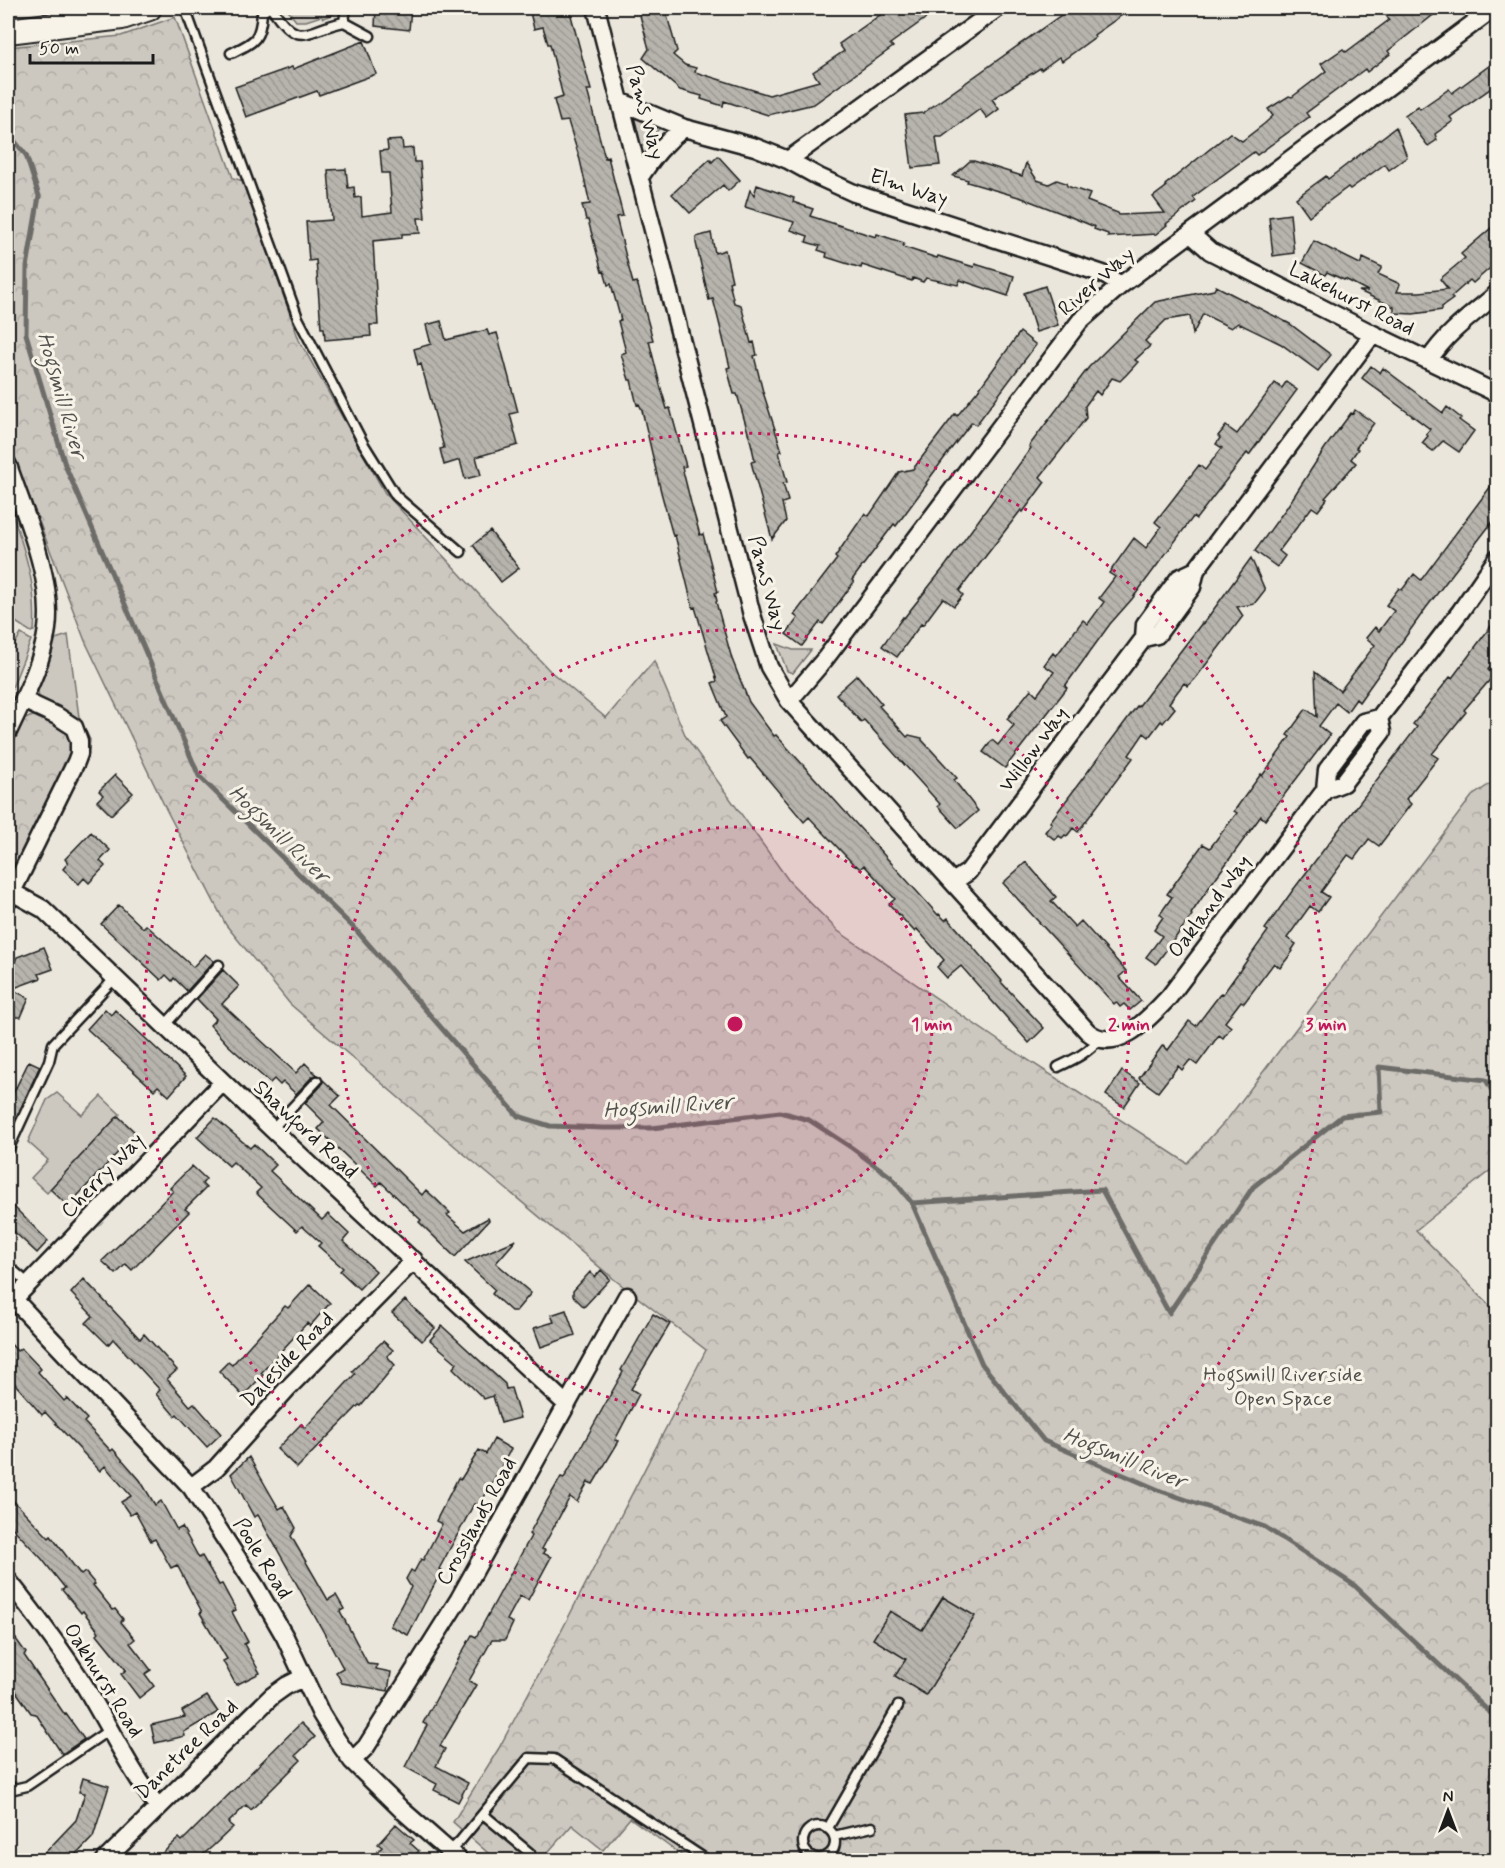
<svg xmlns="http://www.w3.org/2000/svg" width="1505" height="1868" font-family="Mynerve,sans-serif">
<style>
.grass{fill:#ccc8c0;stroke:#74726e;stroke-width:1.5}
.forest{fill:url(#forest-crowns);stroke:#74726e;stroke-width:1.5}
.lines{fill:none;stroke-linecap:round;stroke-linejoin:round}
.stream{stroke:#6d6c68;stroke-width:5}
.building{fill:url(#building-back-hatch);stroke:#1c1c1c;stroke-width:1.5}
.service-casing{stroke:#1c1c1c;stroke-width:13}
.minor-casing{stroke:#1c1c1c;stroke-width:21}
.secondary-casing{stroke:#1c1c1c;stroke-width:28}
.service{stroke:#f7f3e8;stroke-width:8}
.minor{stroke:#f7f3e8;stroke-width:16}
.secondary{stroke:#f7f3e8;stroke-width:24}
.ring{fill:none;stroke:#c2185b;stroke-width:3;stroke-dasharray:3 6}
.labels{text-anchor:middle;stroke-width:6;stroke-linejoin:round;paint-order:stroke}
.street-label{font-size:21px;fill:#1c1c1c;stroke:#f7f3e8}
.park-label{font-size:21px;fill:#51504d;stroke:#f7f3e8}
.water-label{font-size:22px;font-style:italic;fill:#52514e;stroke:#f7f3e8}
.centre{fill:#c2185b;stroke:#f7f3e8;stroke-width:3}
.ring-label{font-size:18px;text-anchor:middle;font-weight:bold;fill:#c2185b;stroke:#f7f3e8;stroke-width:6;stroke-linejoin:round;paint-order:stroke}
</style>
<defs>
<pattern id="forest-crowns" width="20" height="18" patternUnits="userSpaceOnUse" patternTransform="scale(1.5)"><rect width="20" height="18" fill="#ccc8c0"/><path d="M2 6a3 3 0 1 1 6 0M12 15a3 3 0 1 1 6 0" fill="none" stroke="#afaba4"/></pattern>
<pattern id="building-back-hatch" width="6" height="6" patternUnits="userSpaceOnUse" patternTransform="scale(1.5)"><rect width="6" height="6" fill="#b6b4ac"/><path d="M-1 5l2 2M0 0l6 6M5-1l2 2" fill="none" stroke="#9c9a93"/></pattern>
</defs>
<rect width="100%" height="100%" fill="#eae6dc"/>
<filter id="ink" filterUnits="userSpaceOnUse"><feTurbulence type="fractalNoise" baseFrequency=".0167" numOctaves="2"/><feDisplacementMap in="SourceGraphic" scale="12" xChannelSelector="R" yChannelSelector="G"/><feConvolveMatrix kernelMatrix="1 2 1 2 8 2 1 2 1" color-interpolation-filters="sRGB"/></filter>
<g filter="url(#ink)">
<path class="grass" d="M286,8H339C336,14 330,16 323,18L321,16L306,21H296Z
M629,113L661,127L640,148Z
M8,500C22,543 38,585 34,631L31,632L8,617Z
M21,634L31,640L8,698V654Z
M68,635L79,717L90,740L89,749L86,753L87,736L83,728L43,703L39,698L37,686L49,641Z
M777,644L793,650H811L793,673L787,671Z
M57,1093L82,1115L101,1096L120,1114L47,1193L31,1178L48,1160L28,1142L47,1100Z"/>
<path class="forest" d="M175,17L233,178L243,181L299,340L385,493L550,671L606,718L654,661L686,737L789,881L838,931L1011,1049L1187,1163L1229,1117L1472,796L1496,780L1498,787L1497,1165L1416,1230L1497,1313V1860H688L630,1818L603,1850L572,1825L541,1860H496L453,1822L499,1748L549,1655L706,1350L615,1280L457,1148L290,1004L226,925L167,811L85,641L8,441V47L121,36Z
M33,716H43L69,733L73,743L72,752L8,885V744C14,731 18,720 33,716Z"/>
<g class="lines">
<path class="stream" d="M8,133L26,155L39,196L27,267L26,334L65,465L199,776L356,930L518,1116L550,1126L603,1128H652L780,1112L809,1120L852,1148L891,1177L912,1203L982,1364L1044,1441L1161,1491L1265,1527L1354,1585L1498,1720
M912,1203L1102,1190L1169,1313L1253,1187L1342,1116L1381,1112L1379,1067L1486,1080L1498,1101"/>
</g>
<path class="building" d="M376,8H411L409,30L375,26Z
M529,8H569L591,90H587L605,158L608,157L623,216L616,217L628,265L633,283L637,282L653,340L649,341L660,385L667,409L670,408L682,452L686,466L682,467L691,503L700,535L703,534L718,592L715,593L717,601L716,602L732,659L749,702L774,736L776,735L938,915L939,914L945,920L948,918L1002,981L1001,982L1044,1028L1029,1043L961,966L947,978L937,967L944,960L917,929L915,932L889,904L895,899L864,865L860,869L856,865L855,866L809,817L804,822L750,758L748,759L720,721L726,717L712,683L717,681L695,607L693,608L675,535L673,536L661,492L642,410L639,404L637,405L631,380H629L621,354L626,352L618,321L621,320L611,284L608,285L604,271L602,272L588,220H586L582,205L590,204L580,160L568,121L560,122L554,100L563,97L550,44H548L543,27L534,29Z
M638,8H661L663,13L666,12L677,51L673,55L685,65L696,68L695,72L769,95L819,81L813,72L844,51L839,44L890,8H940L890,44L893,47L814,104L768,115L724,101L723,106L701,99L702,96L680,90L643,58L649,49Z
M1071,8H1132L1094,35L1095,37L1062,61L1059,57L1041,70L1040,68L992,99L999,109L987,118L980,109L942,137H936L940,165L912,168L905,115L923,113Z
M1396,8H1442L1388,51L1390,54L1367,72L1365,69L1306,113L1309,117L1257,155L1254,152L1193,197L1196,201L1166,224L1167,225L1156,234L1108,237V234L1094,229L1095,227L1066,215L1022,198L967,182L968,180L953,176L970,161H974L1022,176L1026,163L1037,180L1049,184L1057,180L1066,183L1067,186L1090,194L1087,201L1118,213L1119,215L1165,213L1153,197L1166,187L1165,185L1230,133L1242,141L1264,124L1273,116L1268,109L1289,96L1292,97L1326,71L1321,64L1343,49L1346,52L1389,20L1386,15Z
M364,41L376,74L319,95L317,91L246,117L235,87L292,67L293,69Z
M1497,60V84L1450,117L1453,121L1435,134L1437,140L1428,146L1405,116L1418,106L1420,109L1449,89L1452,93Z
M1396,127L1407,157L1389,170L1385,164L1350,189L1348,187L1309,216L1296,198L1326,176L1328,179Z
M402,140L403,149L413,148L414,162H420L425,218H418L420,233L402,234V238L373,241L378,325H370L371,336L325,340L324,328H321L316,260L309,261L306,222L332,220L328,170L346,169L348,188L354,187L355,198L361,197L362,216L392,212L389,173H382L380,151L388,150L387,141Z
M718,156L740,180L728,191L723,185L690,213L672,194L710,159L712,162Z
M757,185L794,198L793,202L813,209L810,216L876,237L877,234L904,243L903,247L937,258L938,256L974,267L975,264L1014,276L1008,296L960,280L958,285L926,278L923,282L913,278L912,281L862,265L861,268L826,257L827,253L818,250L820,246L806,242L808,236L791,230L794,222L745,207L750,190L754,195Z
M1290,214L1294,253L1273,256L1269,217Z
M1497,223V262L1473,283L1470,280L1451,297L1453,299L1442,307V310L1413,314L1394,313V307L1359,291H1368L1345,279L1344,280L1327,272L1325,275L1302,263L1314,241L1360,264L1363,258L1382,267L1378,274L1400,284L1397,292H1420L1448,289L1440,279L1465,258L1461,254Z
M711,233L715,253L725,250L732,281L729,282L734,303L741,305L751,343L754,342L757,355L754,356L763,392L782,451L779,452L787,482L783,483L788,501L782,503L786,521L772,539L751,462L755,461L751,443L737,394H734L727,368L730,367L718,318L713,299L709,300L696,243V237Z
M1045,286L1058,325L1036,332L1024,293Z
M1216,286L1290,324L1331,355L1318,371L1281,344L1238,323L1231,328L1203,314L1193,334L1190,316L1166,320L1145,341L1150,346L1135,360L1138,362L1127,374L1120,381L1112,378L1100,395L1096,391L1085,406L1086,418L1040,477L1045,482L1023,512L1021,510L959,591L963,595L954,606L943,598L923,625L921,624L897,657L882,646L903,617L904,618L946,565L1031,448L1029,446L1038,434L1089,367L1155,302L1214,290Z
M441,321L446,340L487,330L489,335L497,333L518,412L510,414L518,445L476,457L481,475L465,479L460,460L444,465L440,449L444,448L421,364L418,365L414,349L431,344L426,325Z
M1020,332L1036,345L976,425L972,422L951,449L926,483L927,484L896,526L894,524L852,580L854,582L823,624L820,622L802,646L786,634L798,618L794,615L837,559L835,557L865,513L869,516L899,472L913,469L955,414L957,416L979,389Z
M1371,366L1380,373L1383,368L1443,413L1447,407L1461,418L1459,420L1474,431L1459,452L1443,441L1433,451L1422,443L1428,436L1426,434L1430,429L1362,378Z
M1286,382L1297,390L1249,455L1247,453L1196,519L1193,517L1132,599L1110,624L1065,686L1067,688L1005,768L983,752L992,740L998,745L1014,725L1007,719L1031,689L1037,695L1054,672L1044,665L1053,653L1056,656L1083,620L1088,624L1104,602L1099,598L1115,577L1109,573L1134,538L1146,548L1161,527L1155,522L1173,499L1199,465L1205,470L1222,448L1216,444L1220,438L1218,436L1226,426L1237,434L1275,383L1282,388Z
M1355,410L1374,423L1356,448L1358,449L1351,459L1356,463L1325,498L1327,499L1318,511L1312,507L1279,551L1285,556L1277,567L1255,551L1287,507L1325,448L1351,413L1353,414Z
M1497,478V516L1426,608L1359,702L1356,699L1347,712L1336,703L1319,726L1330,735L1265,820L1261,816L1212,883L1191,914L1192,915L1156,964L1146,957L1162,936L1154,930L1163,917L1160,914L1172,897L1167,894L1203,844L1210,848L1219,836L1237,813L1234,811L1261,774L1262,776L1290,737L1287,735L1306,709L1317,717L1315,672L1340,691L1375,645L1366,638L1375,627L1379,631L1394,611L1386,605L1399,588L1402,590L1414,574L1421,580Z
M490,531L519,568L501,582L473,545Z
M1251,558L1265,590L1254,604L1237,607L1243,616L1195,679L1188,686L1184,683L1169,703L1175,708L1163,723L1161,721L1149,737L1144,733L1129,755L1133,758L1078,832L1073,828L1067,836L1065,835L1062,838L1059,836L1055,840L1045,832L1052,823L1050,822L1137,706L1138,707L1202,623L1203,624Z
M1497,618V658L1488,670L1494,675L1464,710L1466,712L1432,754L1438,758L1406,799L1411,804L1379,846L1369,839L1354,859L1348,855L1321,892L1329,897L1318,912L1310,906L1287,938L1296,944L1292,950L1293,951L1280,968L1274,963L1244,1003L1241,1001L1225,1022L1231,1027L1223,1038L1219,1035L1197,1065L1190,1060L1182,1070L1178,1066L1158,1092L1139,1078L1163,1045L1168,1050L1189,1021L1196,1026L1221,993L1223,994L1268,931L1265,929L1293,890L1417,727L1413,724L1450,677L1452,678Z
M857,675L882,704L879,706L907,737L909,735L922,738V740L957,778L954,780L978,811L958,828L938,806L940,804L864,720L861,722L836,694Z
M115,775L133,793L111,815L97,801L103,795L99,791Z
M91,832L110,850L100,861L105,866L89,883L84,878L79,884L63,869L68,863L65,859Z
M1026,862L1056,897L1051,901L1075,927L1081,921L1126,971L1119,977L1141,1001L1130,1010L1124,1004L1120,1007L1116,1002L1114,1004L1003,883Z
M119,905L143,928L146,925L193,967L205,954L214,961L187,991L174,978L172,981L166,975L161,980L101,924Z
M44,947L53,969L39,974L41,978L11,989L29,998L21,1017H8V977L17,957Z
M223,970L239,986L222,1004L296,1073L305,1063L317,1075L312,1077L296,1094L283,1082L280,1085L274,1079L270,1083L227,1044L210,1025L216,1019L197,999Z
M105,1009L111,1015L115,1010L186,1076L169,1096L158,1086L154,1090L87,1029Z
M29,1061L40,1066L8,1136V1104Z
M1122,1071L1140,1083L1124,1107L1106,1095Z
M323,1080L340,1096L331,1105L422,1195L426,1190L435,1198L450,1213L447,1215L465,1231L488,1218L489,1220L455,1257L419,1222L421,1220L408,1208L381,1182L377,1186L318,1129L324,1122L305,1103L322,1085Z
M118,1116L136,1133L68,1206L50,1189Z
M215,1118L250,1148L254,1144L276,1165L270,1171L322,1220L328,1214L349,1234L343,1241L376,1271L359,1289L340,1271L343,1268L318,1246L321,1243L302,1226L297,1231L256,1193L261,1188L233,1162L229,1166L197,1137Z
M192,1166L206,1179L202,1184L206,1188L185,1209L189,1212L132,1270L126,1264L116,1274L102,1261L150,1215L173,1191L170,1188Z
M8,1201L48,1241L37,1253L8,1226Z
M516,1240L496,1263L531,1293L516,1311H511L492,1294L495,1290L465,1262Z
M601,1270L610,1279L584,1307L573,1296V1291L590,1272L595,1277Z
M84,1279L140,1339L144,1334L177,1370L167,1379L190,1406L194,1403L221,1434L207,1447L177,1414L175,1416L156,1394L160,1390L113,1339L108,1345L86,1323L93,1316L71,1293Z
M310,1284L330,1303L310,1326L307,1323L283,1349L261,1373L263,1375L243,1396L219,1371L228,1362L232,1365L285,1306L288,1308Z
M405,1300L435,1328L422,1341L392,1313Z
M566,1310L575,1335L541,1347L534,1328L554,1322L551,1315Z
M653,1314L670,1324L631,1389L639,1394L615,1440L619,1441L593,1484L588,1482L577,1502L570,1497L542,1549L545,1550L543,1553L551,1557L528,1600L520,1596L507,1620L513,1623L505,1640H492L469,1681L476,1685L440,1746L445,1749L436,1766L468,1783L458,1802L434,1790L437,1784L405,1767L427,1725L423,1723L447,1679L472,1635L476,1637L531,1536L529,1534L547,1501L561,1477L564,1478L623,1372L621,1370Z
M442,1326L505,1384L506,1389L511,1388L520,1418L501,1423L493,1396L484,1399L453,1368L457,1363L430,1340Z
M8,1341L17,1351L21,1348L41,1369L38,1372L64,1401L67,1398L87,1419L84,1422L111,1451L113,1449L140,1480L155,1505L161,1501L177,1530L182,1527L199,1558L202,1556L219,1585L222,1584L236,1610L232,1612L248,1642L244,1644L260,1673L236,1685L223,1661L227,1659L200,1613L202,1612L177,1565L171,1568L155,1539L151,1541L135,1512L130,1515L121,1502L131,1496L105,1466L100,1471L45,1412L42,1415L8,1376Z
M383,1341L393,1350L387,1356L395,1365L361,1406L359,1405L297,1468L277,1449L301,1424L305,1428L355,1374L352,1371Z
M494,1439L511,1449L479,1506L474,1504L439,1569L442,1570L408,1635L390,1626L411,1587L406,1579L411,1570L414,1572L421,1559L423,1560L432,1543L442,1524L436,1521L458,1478L461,1479L479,1450L486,1454Z
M249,1457L279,1509L284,1506L296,1528L291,1536L328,1600L336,1595L344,1609L340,1611L368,1664L377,1665L376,1669L391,1672L388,1691L342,1683L336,1672L343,1668L328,1640L258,1515L254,1517L231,1474Z
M8,1495L49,1538L51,1536L81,1575L85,1572L95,1584L93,1585L113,1610L115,1609L123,1619L121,1622L135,1639L130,1643L151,1670L145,1674L154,1686L139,1698L121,1674L126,1670L97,1634L99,1632L83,1611L81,1613L62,1590L65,1588L42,1559L8,1523Z
M943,1597L975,1616L926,1695L895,1676L906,1659L873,1639L890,1611L922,1630Z
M8,1628L26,1653L24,1655L65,1715L66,1714L84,1739L62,1754L36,1714L31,1713L8,1680Z
M207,1696L218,1712L184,1732L185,1736L155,1743L151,1725L185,1717L182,1711Z
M301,1723L315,1737L296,1755L301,1760L251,1810L246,1805L228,1823L233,1827L213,1846L197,1860H155L179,1838L182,1841Z
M83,1778L109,1786L93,1837L71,1860H38L76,1820L85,1793L79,1792Z
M396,1824L414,1840L410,1843L419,1851L410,1860H369L382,1847L378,1844Z"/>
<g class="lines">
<g class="service-casing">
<path id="service" d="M185,8L298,318L363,443L396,496L461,552
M272,8C299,50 305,30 344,22L370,36
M344,22L346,8
M231,53C254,42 260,41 262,13L268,8
M165,1025L219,965
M1058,1067C1075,1059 1088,1053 1100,1038
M272,1129L317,1081
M8,1150L49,1061L53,1044L115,978
M8,1266L29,1284
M8,1785L14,1789L27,1786L109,1730
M483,1814L530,1853
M803 1842a16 16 0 1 1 32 0a16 16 0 1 1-32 0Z
M828,1828L898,1706
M834,1836L872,1827
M449,1852L461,1840L529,1758L554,1759L707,1860"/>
</g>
<g class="minor-casing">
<path id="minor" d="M596,8L752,615L769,667L789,701L1088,1032C1117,1056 1151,1016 1169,997L1325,790L1343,783L1382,732L1379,718
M619,101L684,128L755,147L788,160L819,177L854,193L1073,264L1103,274L1121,285
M788,160L998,8
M640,177C653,157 665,142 684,128
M1191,234L1210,251L1373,334L1498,394
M1429,360C1446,333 1473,314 1498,293
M8,465C24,513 54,578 47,629C42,666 23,699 8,732
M1144,638L1157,635L1192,587L1196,570L1373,334
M789,701L825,659L1080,321L1121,285L1494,8
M1325,790L1327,770L1363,722L1379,718L1460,612L1498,557
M953,882L968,872L1144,638L1145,624L1179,578L1196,570
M12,892L43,909L272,1129L566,1404
M8,900L76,762L79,754V741L74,727L57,716L23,700
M8,1293L191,1487L255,1585L285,1637L321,1714L337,1740L352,1761L402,1810L459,1860
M14,1299L223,1082
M191,1487L216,1468L287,1389L414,1260
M8,1580C34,1613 61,1648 84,1685C109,1726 129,1769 158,1807
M352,1761L366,1747L459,1599L627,1296
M105,1860L272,1696L286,1686L304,1677"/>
</g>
<g class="secondary-casing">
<path id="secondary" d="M8,31L122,17L149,8"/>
</g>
<use href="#service" class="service"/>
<use href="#minor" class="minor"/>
<use href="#secondary" class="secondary"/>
</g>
</g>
<circle cx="735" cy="1024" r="197" fill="#c2185b" fill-opacity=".12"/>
<g class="ring">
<circle cx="735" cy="1024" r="197"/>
<circle cx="735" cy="1024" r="394"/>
<circle cx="735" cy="1024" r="591"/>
</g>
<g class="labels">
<g class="street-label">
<text transform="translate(646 112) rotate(75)" y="7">Pams Way</text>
<text transform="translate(909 187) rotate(18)" y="7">Elm Way</text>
<text transform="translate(1096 281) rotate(-41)" y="7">River Way</text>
<text transform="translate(1352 298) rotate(27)" y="7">Lakehurst Road</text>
<text transform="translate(768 583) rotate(75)" y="7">Pams Way</text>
<text transform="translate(1033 749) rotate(-53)" y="7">Willow Way</text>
<text transform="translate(1209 906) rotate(-53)" y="7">Oakland Way</text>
<text transform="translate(306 1129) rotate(43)" y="7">Shawford Road</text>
<text transform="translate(102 1175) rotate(-46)" y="7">Cherry Way</text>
<text transform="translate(287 1359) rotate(-46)" y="7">Daleside Road</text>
<text transform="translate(476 1521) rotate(-61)" y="7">Crosslands Road</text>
<text transform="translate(263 1558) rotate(58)" y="7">Poole Road</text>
<text transform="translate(104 1680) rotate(58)" y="7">Oakhurst Road</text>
<text transform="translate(186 1749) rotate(-44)" y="7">Danetree Road</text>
</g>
<g class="park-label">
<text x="1283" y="1381">Hogsmill Riverside<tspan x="1283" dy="24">Open Space</tspan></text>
</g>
<g class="water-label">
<text transform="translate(63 395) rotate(74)" y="8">Hogsmill River</text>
<text transform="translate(280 833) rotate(44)" y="8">Hogsmill River</text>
<text transform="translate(668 1105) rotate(-4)" y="8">Hogsmill River</text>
<text transform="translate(1125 1457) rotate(22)" y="8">Hogsmill River</text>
</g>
</g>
<circle cx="735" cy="1024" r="9" class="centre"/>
<g class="ring-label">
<text x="932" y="1030">1 min</text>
<text x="1129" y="1030">2 min</text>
<text x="1326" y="1030">3 min</text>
</g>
<rect width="1505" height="1868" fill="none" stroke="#f7f3e8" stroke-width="30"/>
<rect x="15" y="15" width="1475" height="1838" fill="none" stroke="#1c1c1c" stroke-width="2" filter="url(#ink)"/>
<g transform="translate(1448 1811)" stroke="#f7f3e8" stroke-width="4.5" paint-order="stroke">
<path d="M0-4.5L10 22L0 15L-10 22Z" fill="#1c1c1c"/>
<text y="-9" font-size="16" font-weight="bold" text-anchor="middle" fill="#1c1c1c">N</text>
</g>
<path d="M30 54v9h123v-9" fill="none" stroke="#1c1c1c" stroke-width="3"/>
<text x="39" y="54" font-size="18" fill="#1c1c1c" stroke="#f7f3e8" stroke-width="4.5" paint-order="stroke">50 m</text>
</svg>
